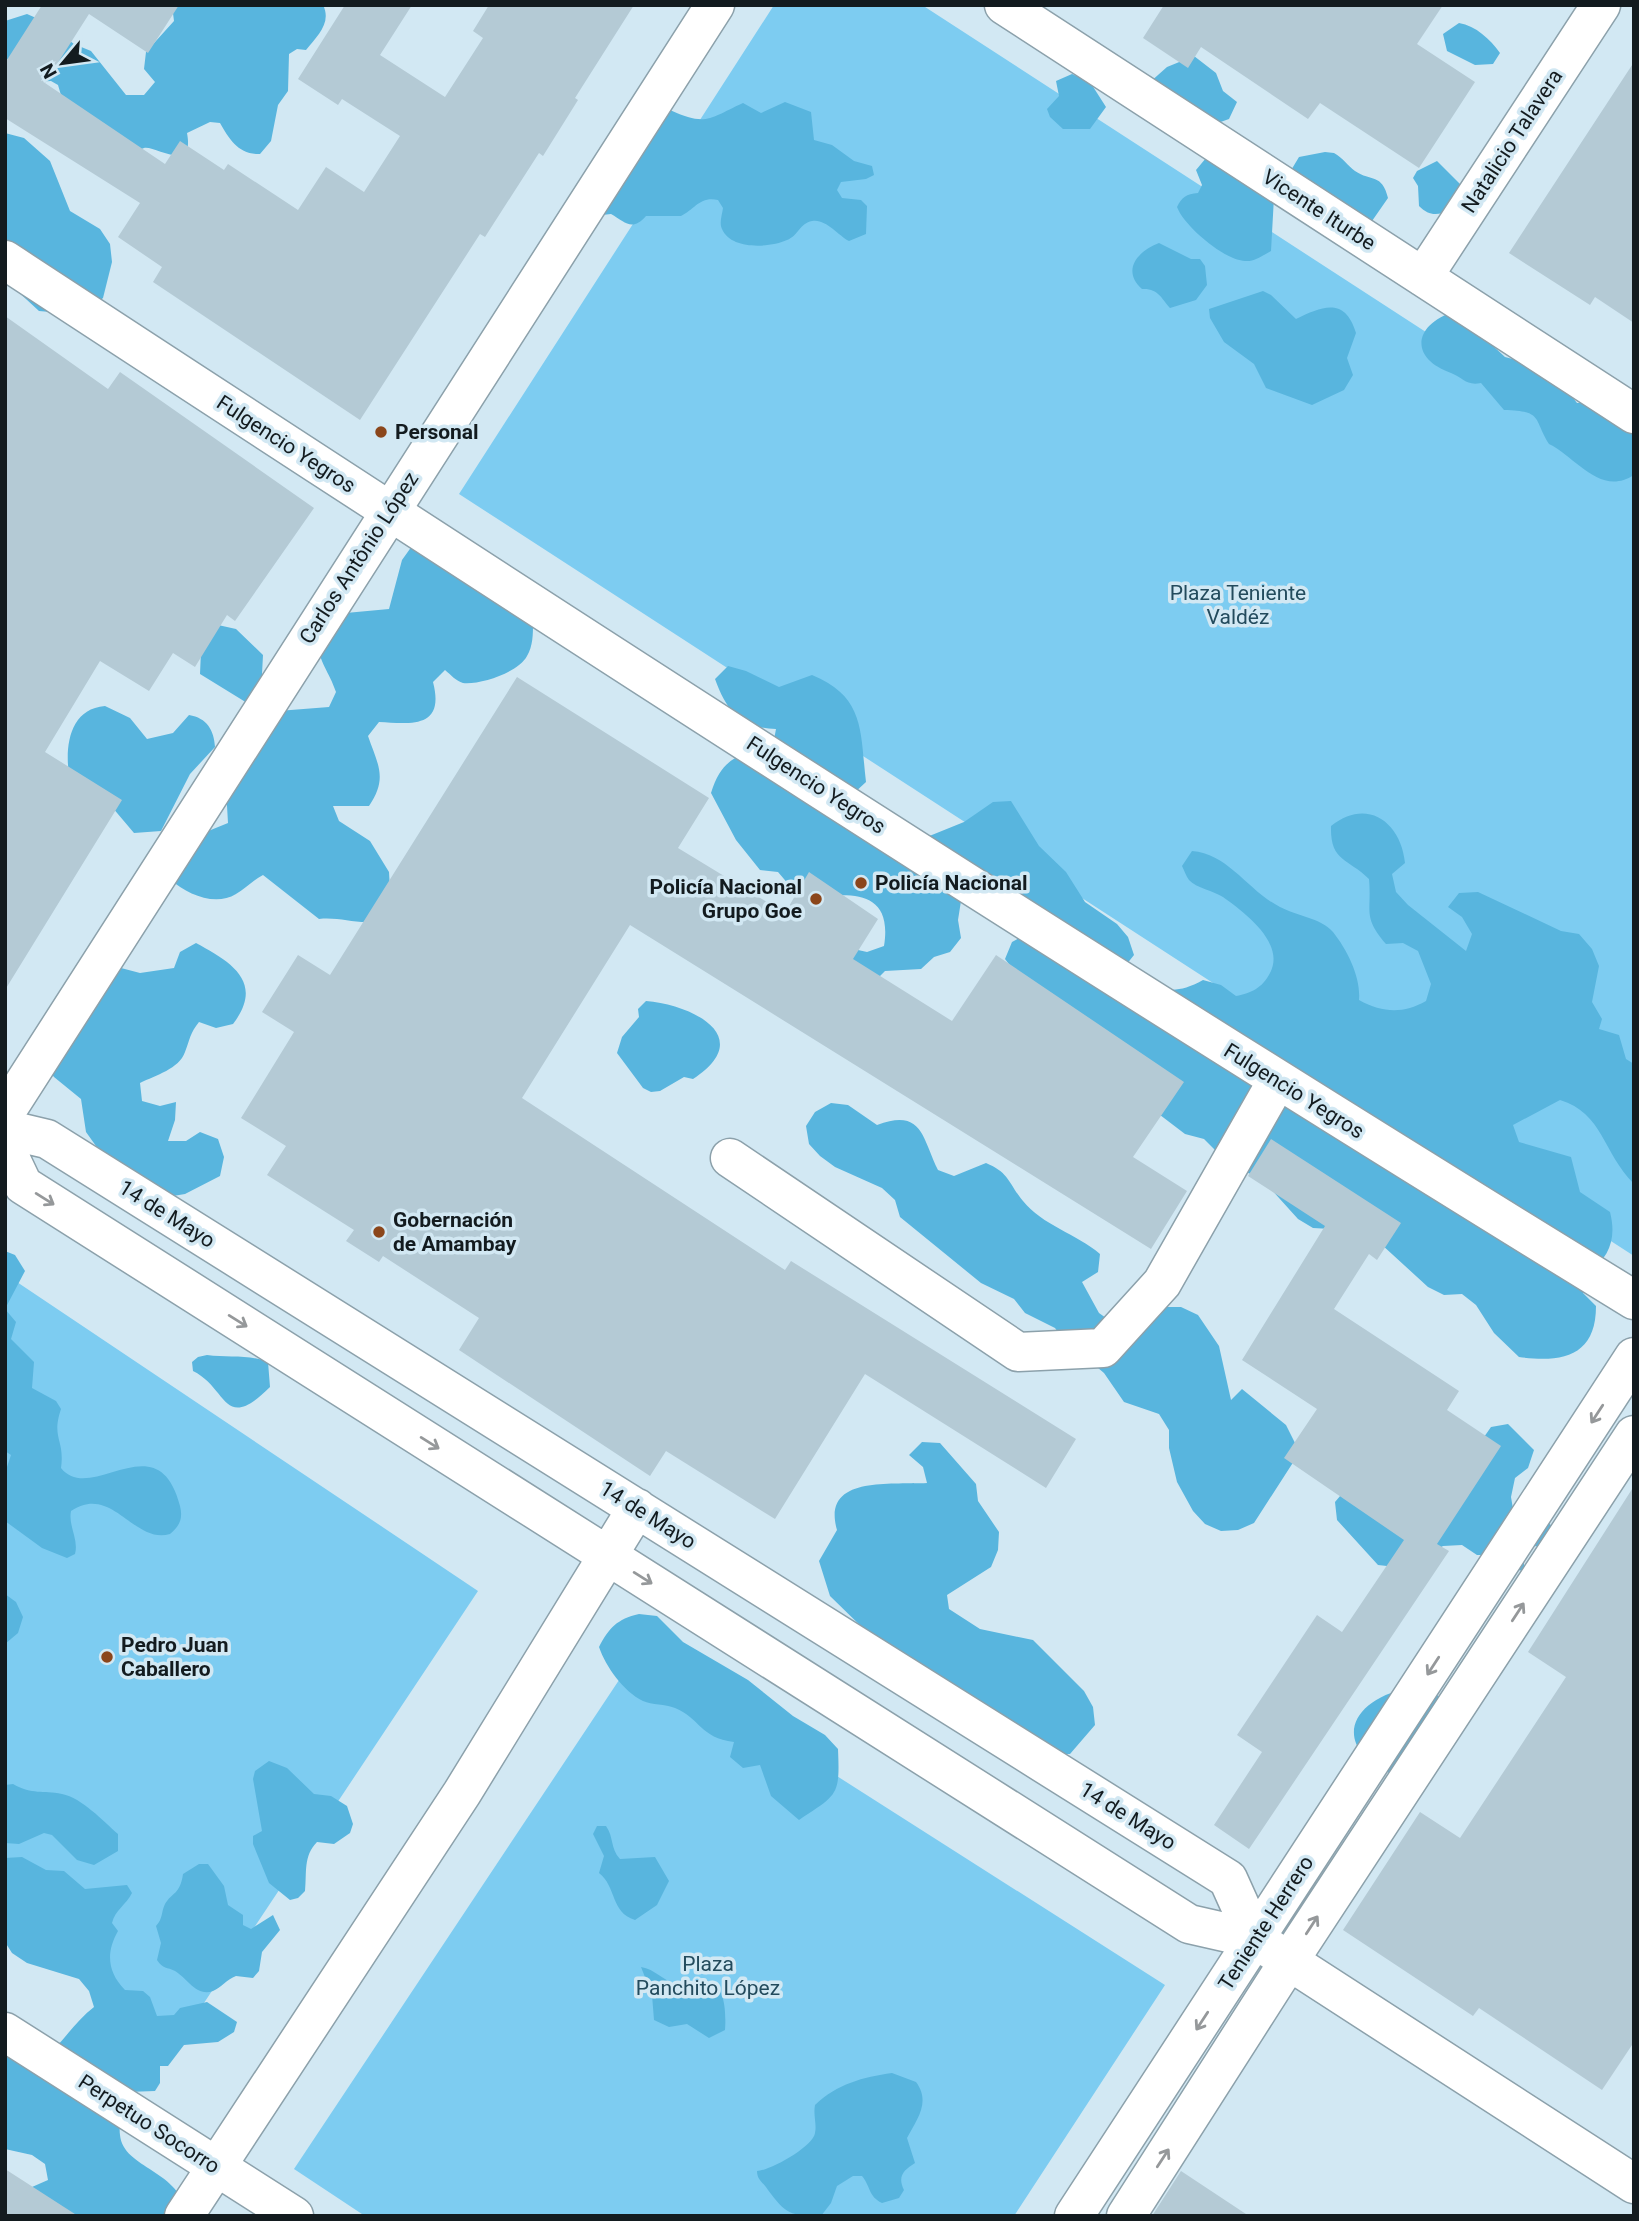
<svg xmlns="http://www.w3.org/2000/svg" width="1639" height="2221" font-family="Roboto,sans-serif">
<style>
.green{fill:#7dccf1}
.forest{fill:#58b5de}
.building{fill:#b4cad5}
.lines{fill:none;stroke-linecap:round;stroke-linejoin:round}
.minor-casing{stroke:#8ca1ab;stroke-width:41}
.tertiary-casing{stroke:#8ca1ab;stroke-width:41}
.minor{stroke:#fff;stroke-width:38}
.tertiary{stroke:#fff;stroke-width:38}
.oneway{stroke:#95989a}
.poi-dot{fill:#8b461b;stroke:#d2e8f3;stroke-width:2.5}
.labels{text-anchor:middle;stroke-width:7;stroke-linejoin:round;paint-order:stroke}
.street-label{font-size:21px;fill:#131b1f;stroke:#d2e8f3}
.poi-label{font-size:21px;font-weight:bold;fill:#131b1f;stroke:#d2e8f3;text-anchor:start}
.park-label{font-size:21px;fill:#234b5d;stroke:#d2e8f3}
</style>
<rect width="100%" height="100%" fill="#d2e8f3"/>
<path class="green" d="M774,5H922L1634,467V1256L459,494Z
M5,1274L478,1591L178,2042L5,1926Z
M639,1650L1165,1985L1014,2216H365L294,2169Z"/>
<path class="forest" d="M172,5H323C332,23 317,36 306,50L297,49L289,54L288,91L278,105L271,141L260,154C239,155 229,139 220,123L210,122L187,133C195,175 155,145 144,148C134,151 123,160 114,166L63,102L58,85L51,81L34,82L5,57V21L27,14L43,21L74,44L91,51L126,95H144L155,82L144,69L146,52L174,21Z
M1459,23C1476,26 1490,39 1500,53L1493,64L1475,65L1447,51L1443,34Z
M1194,56L1216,73L1223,91L1237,102L1229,119L1212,125L1149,83L1167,67Z
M1072,74L1090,82L1106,107L1090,129H1063L1050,117L1047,109L1059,96L1056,81Z
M785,102L811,112L814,140L832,145L854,161L872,166L874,175L866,179L841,182L837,190L842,198L861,200L867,206L866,234L849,241C838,235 825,218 812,221C800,223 798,236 787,240C769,248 731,250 722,229C719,223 722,215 723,208L718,200C700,196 695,209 681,216H646C632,232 625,222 611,214L602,215L670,110C707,127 710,118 743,103L761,113Z
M5,133L24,138L50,161L70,211L100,229L110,244L112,262L103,298L90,309L73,314L39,311L14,288L5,275Z
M1325,152L1334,153C1343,158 1348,166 1355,171C1371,182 1382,173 1388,198L1372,221L1290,172L1299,157Z
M1206,158L1274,197L1271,251C1263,255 1255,262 1245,261C1224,260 1184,226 1177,207C1182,197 1186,194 1198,193L1202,185L1196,170Z
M1437,161L1463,187L1451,210C1438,215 1430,217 1419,206L1418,186L1413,178L1417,171Z
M1159,243L1191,259H1200L1205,266L1207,285L1196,300L1170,308C1161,298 1158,288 1142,289C1121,270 1138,251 1159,243Z
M1263,291L1271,295L1296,319C1323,306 1345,297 1356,333L1347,358L1353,375L1344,390L1312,405L1266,388L1254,364L1224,342L1210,318L1209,309Z
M1455,311L1483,329L1492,345L1505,357L1532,364L1543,378L1566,389L1577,403H1596L1634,427V475C1600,497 1576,457 1549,444C1533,419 1544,411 1504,410L1481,383C1466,386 1464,378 1451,373C1409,358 1413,325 1455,311Z
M412,546L533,623C533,634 533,646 527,656C519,672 480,685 463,683C456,681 451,675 445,670L433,682C445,728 412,724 379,722L368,736C378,765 388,778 369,806H333L339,821L370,841L389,872L390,890L371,922C352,923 338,917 319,919L263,875C253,880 246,888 236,894C215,907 187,894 171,880L196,836L228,823L225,771L278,711L329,707L336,692C329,671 319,663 317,640L335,614L389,609L402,560Z
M218,625L236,629L263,655L262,674L267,682L252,706L200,674L201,651Z
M728,666L746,671L779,687L812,675C866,697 860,733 866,782L853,794L917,841L964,822L993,802L1011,801L1039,846L1066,872L1085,902L1117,924L1128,937L1134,955L1122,970C1156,985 1167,1000 1203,980L1221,985L1236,996C1252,993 1262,988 1270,973C1286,943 1244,912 1223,897C1214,891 1196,888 1189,880C1186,876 1184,870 1182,866L1192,851C1229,854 1248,891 1280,907C1297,916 1321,918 1333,932C1348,951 1361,978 1359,1000C1383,1013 1403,1014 1426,1001L1431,984L1418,951L1403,943L1386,944C1362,916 1372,912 1369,879C1348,858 1330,862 1331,826C1367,797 1401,822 1405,863L1392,874L1396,892L1408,905L1466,951L1472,934L1462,917L1448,907L1459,893L1478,892L1561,931L1579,934L1592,949L1599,966L1592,1002L1602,1019L1599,1029L1619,1035L1626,1059L1634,1064V1184C1603,1153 1603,1113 1560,1100L1513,1125L1519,1142L1571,1157L1580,1192L1610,1212C1617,1239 1609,1259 1586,1274L1583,1293L1596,1306C1596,1356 1563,1363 1519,1357L1494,1333L1476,1305L1462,1294L1444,1295L1428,1287L1381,1244L1331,1229L1313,1228L1298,1219L1262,1179L1230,1165L1204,1139L1185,1134L1143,1102L1015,972L1005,959L1012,942L1028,933L961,901L958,920L961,938L950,952L934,957L921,969L885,971L872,984L854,988L849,948L867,952L884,946C894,884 842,894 801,899L778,872L760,870L736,840L711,793C722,757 739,755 773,745L776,729C741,728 727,712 715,679Z
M105,706L130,718L147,739L173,733L189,715C207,718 214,730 215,747L190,774L161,831L134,833L112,807L69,775C65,747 69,709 105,706Z
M196,943C231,962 265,982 233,1024L216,1028L199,1022C190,1033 190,1039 185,1052C179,1069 156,1075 140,1083L142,1101L160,1106L176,1102L175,1120L168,1141H186L200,1132L218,1139L224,1157L220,1176L185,1194L167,1197L96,1146L86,1132L81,1099L54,1077L43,1063L90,988L121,968L140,973L174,968L180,952Z
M646,1001C693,1005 757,1037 693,1079L684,1077L660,1091L651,1092L643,1088L617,1053L622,1037L639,1017L638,1009Z
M831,1103L848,1105L877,1125C923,1108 922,1138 938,1170L954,1176L986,1163C1010,1173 1008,1183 1023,1201C1042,1225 1077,1234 1100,1254L1098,1272L1082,1282L1099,1313L1113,1323L1162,1307H1181L1198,1315L1219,1346L1231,1400L1242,1389L1286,1425L1295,1443L1294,1461L1254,1523L1238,1530L1221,1531L1205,1524L1193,1511L1177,1482L1169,1448V1430L1159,1414L1124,1402L1104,1373L1091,1362L1075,1355L1055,1328L1025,1313L1014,1299L981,1283L900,1217L895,1200L882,1188L835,1167L820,1156L809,1144L806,1126L815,1112Z
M5,1251L15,1255L25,1271L5,1309Z
M5,1309L16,1322L11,1339L34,1362L32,1388L56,1401L61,1409C51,1439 65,1439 61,1468C91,1506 158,1420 180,1506C183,1518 180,1526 170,1534C134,1545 112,1483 71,1511C68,1526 79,1539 75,1554L67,1558L42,1548L5,1521V1473L11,1455L5,1451Z
M207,1355C228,1358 249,1354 268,1362L270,1387C223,1434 228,1388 193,1371L192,1362L198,1357Z
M1508,1424L1534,1450L1528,1468L1515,1478L1511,1497L1514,1515L1542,1514L1553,1528L1545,1545L1529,1547L1524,1553V1571L1507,1568L1495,1555H1477L1462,1545L1443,1546L1413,1563L1396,1567L1378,1565L1337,1520L1335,1502L1346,1489L1470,1457L1491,1427Z
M922,1442L940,1443L976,1484L978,1501L999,1532L998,1550L991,1567L947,1595L949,1609L980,1629L1033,1640L1084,1691L1093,1707L1095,1725L1070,1754H1053L870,1635L830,1596L819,1561L837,1530C821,1475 891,1485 927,1483L923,1467L909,1455Z
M5,1594L16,1602L23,1617L18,1633L5,1644Z
M639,1614L657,1616L683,1642L748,1680L793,1716L825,1735L838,1749C840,1796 838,1794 799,1820L771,1796L760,1765L743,1768L730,1757L734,1742C700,1738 700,1718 675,1708C665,1704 652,1705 643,1701C623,1691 606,1667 599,1647C609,1628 617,1619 639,1614Z
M1409,1688L1428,1689L1447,1702L1394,1775C1331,1749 1347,1700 1409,1688Z
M269,1761L287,1768L314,1794L331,1796L347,1806L353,1824L350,1833L334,1844L317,1842C303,1856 307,1873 305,1891L298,1898L290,1900L269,1883L253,1844V1836L262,1831L253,1779L255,1771Z
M13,1784C33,1795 42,1790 62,1794C82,1798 103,1821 118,1834V1851L94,1865L77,1860L52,1835L44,1833L19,1844L5,1843V1785Z
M597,1826H606C614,1837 610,1848 620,1859L655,1857L669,1881L657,1905L635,1920C610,1912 617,1887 599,1873L604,1856L593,1834Z
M22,1857L46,1870L64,1871L85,1889L127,1885L132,1893C126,1905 115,1910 112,1923L118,1931C106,1952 107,1972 125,1990L143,1991L150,1997L157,2016L174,2015L180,2008L207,2002L237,2022L234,2032L218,2042L184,2045L168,2066H160V2083L155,2091L127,2092C125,2105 118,2122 120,2135C123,2169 182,2170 187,2216H21L32,2187L48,2180L45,2164L32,2155L5,2149V2051L47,2057C63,2041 76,2021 94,2007L89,1991L79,1979L27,1963L12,1953L5,1942V1858Z
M199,1864H208L224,1886L228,1905L243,1915V1925L251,1929L273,1915L280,1930L262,1952L259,1971L253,1978L236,1976C227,1979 221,1988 213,1991C196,1997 187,1978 175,1971C167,1967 163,1969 157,1960L161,1943L156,1926C163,1919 161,1912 165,1904C172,1892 180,1895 183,1874Z
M641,1967C655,1969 663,1981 675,1983C686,1984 698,1979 709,1981C726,1986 726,2016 725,2030L709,2038L687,2024L669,2027L654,2020L652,1995Z
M892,2073L916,2082C931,2102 917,2119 907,2138L915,2163C904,2170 897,2176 904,2190L899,2198L882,2203C868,2196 871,2187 862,2176H853L837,2186L831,2203L821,2216C790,2216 786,2214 768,2190C763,2182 757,2180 757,2171C769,2171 813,2147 815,2133C817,2124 813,2115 815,2105C837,2084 863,2077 892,2073Z"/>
<path class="building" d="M42,5H179L148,53L89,14L45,83L165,164L180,141L224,170L228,164L298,210L326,167L364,192L400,136L342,99L338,105L298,79L345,5H412L380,55L445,97L483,38L473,31L489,5H634L575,98L578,100L543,156L539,153L485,237L480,234L360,420L153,282L162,267L118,237L140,203L5,118V63Z
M1164,5H1443L1417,44L1475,82L1419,168L1320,103L1308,119L1201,47L1188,68L1143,38Z
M1634,62V323L1595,297L1590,305L1509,253Z
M5,316L108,389L120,372L314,508L235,621L227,615L195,667L173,653L149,691L100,661L45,752L122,800L5,990Z
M517,677L709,798L678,848L785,913L809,872L878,919L853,959L952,1021L996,955L1184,1082L1133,1157L1187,1191L1151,1249L630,925L522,1098L785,1270L791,1261L1076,1439L1046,1488L865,1374L775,1519L666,1451L650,1476L459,1350L479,1318L383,1256L379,1262L346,1241L354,1230L267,1175L286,1146L241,1118L294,1032L262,1012L298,955L330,975Z
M1271,1139L1401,1223L1377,1260L1369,1254L1334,1309L1459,1391L1447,1410L1501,1446L1437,1544L1449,1551L1249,1849L1214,1825L1262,1752L1237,1735L1317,1615L1342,1632L1404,1540L1284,1458L1317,1409L1242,1360L1325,1226L1248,1176Z
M1634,1486V2042L1602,2090L1479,2008L1473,2016L1343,1930L1420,1812L1460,1838L1516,1753L1566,1677L1528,1652Z
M5,2169L78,2216H5Z
M1181,2171L1249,2216H1152Z"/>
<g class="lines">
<g class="minor-casing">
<path id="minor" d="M1004,5L1634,414
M5,260C544,613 1084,963 1634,1300
M1423,277L1601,5
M5,1129L47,1139L1228,1879L1255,1939L1189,1924L23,1185L5,1147
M730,1158L1018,1352L1103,1348L1162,1283L1277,1081
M1269,1948L1634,2184
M5,2032L294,2216
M184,2216L462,1793L637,1508
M1074,2216L1634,1357
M1126,2216L1289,1961L1634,1435"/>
</g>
<g class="tertiary-casing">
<path id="tertiary" d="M5,1113L715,5"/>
</g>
<use href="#minor" class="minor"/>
<use href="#tertiary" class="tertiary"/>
</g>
<defs><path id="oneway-shaft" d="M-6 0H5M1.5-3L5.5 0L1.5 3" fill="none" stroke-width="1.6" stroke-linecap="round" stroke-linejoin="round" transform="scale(1.75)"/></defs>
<g class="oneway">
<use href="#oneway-shaft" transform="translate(45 1199) rotate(32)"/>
<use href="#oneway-shaft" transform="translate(238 1321) rotate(32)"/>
<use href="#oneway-shaft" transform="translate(1597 1414) rotate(123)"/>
<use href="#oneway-shaft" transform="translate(430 1443) rotate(32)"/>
<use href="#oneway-shaft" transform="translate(643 1578) rotate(32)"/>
<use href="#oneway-shaft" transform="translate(1518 1612) rotate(-57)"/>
<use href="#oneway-shaft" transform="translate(1433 1666) rotate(123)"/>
<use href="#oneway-shaft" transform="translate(1312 1925) rotate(-57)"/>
<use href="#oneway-shaft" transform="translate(1202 2021) rotate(123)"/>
<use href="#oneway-shaft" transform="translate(1163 2158) rotate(-57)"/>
</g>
<g class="poi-dot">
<circle cx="381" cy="432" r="7"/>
<circle cx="861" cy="883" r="7"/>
<circle cx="816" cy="899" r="7"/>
<circle cx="379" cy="1232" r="7"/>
<circle cx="107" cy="1657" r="7"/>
</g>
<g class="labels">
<g class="street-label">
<text transform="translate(1512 141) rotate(-57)" y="7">Natalicio Talavera</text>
<text transform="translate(1319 210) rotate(33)" y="7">Vicente Iturbe</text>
<text transform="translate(286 444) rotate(33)" y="7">Fulgencio Yegros</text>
<text transform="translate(359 558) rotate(-57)" y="7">Carlos Antônio López</text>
<text transform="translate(816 785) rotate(33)" y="7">Fulgencio Yegros</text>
<text transform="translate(1294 1091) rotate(32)" y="7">Fulgencio Yegros</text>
<text transform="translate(167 1214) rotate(32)" y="7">14 de Mayo</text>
<text transform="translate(648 1515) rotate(32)" y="7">14 de Mayo</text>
<text transform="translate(1128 1816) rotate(32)" y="7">14 de Mayo</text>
<text transform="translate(1266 1923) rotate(-57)" y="7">Teniente Herrero</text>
<text transform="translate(149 2124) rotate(33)" y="7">Perpetuo Socorro</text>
</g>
<g class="poi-label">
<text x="395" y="439">Personal</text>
<text x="875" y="890">Policía Nacional</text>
<text x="802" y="894" text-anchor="end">Policía Nacional<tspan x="802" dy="24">Grupo Goe</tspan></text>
<text x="393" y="1227">Gobernación<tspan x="393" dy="24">de Amambay</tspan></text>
<text x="121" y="1652">Pedro Juan<tspan x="121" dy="24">Caballero</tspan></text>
</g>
<g class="park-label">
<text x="1238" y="600">Plaza Teniente<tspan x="1238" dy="24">Valdéz</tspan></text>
<text x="708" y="1971">Plaza<tspan x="708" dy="24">Panchito López</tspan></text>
</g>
</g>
<rect width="1639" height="2221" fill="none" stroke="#131b1f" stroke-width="14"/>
<g transform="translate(63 63) rotate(241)" stroke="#d2e8f3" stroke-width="5" paint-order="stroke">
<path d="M0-5L12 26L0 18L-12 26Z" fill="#131b1f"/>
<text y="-10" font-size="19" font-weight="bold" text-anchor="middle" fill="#131b1f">N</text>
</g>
</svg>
